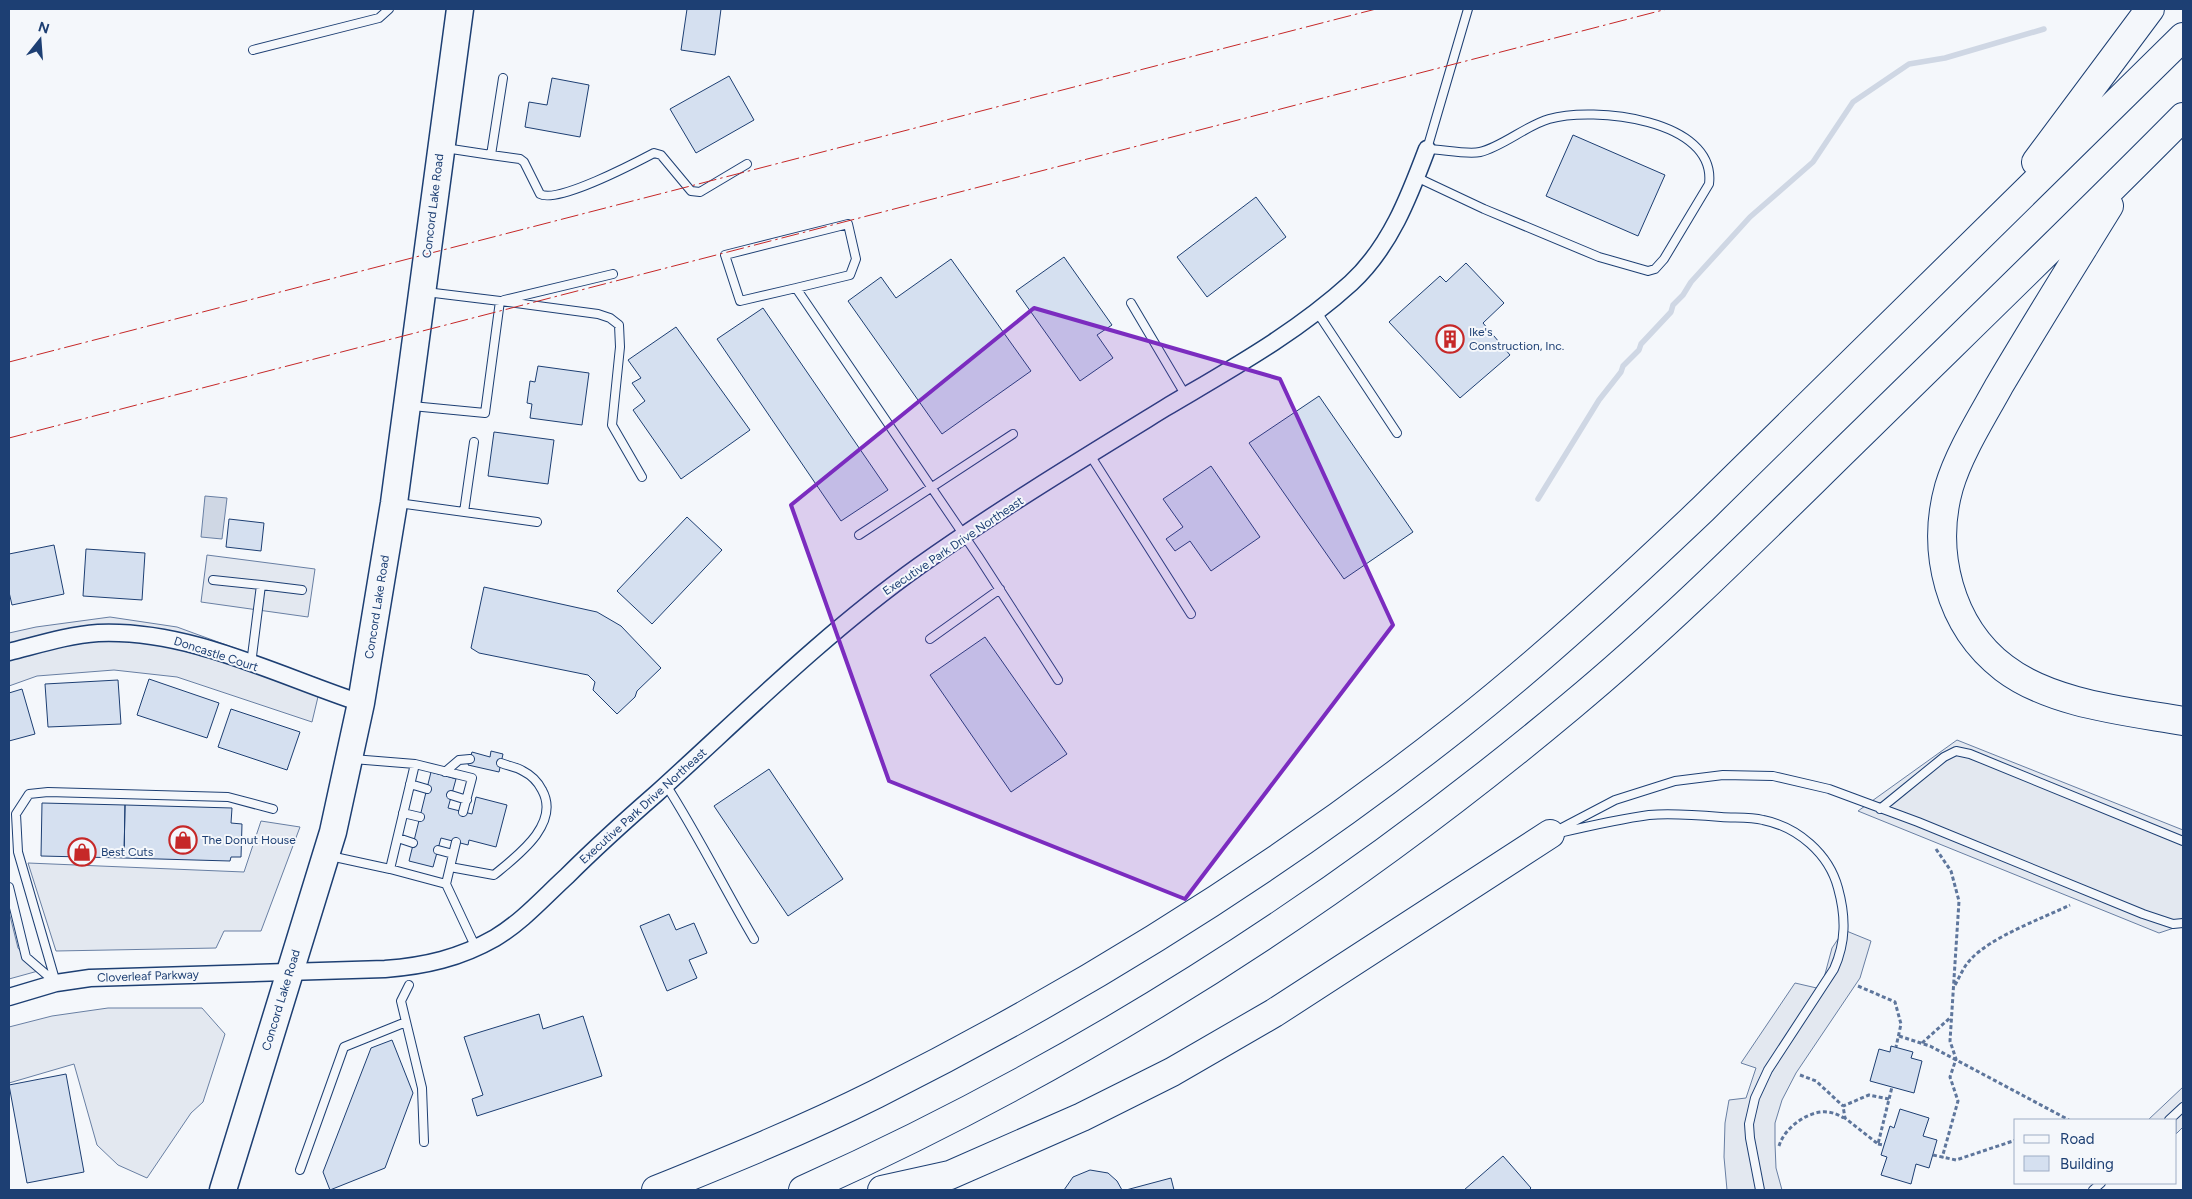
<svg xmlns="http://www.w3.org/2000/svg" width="2192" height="1199" font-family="Figtree,sans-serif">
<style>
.parking{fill:#e3e8f0;stroke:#687fa3}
.water{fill:#cfd7e4;stroke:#687fa3}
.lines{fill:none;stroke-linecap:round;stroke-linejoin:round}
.stream{stroke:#cfd7e4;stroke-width:5.5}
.building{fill:#d5e0f0;stroke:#1d3f73}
.lane-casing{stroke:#1d3f73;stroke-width:10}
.street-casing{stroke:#1d3f73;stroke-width:19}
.primary-casing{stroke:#1d3f73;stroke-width:29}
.highway-casing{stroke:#1d3f73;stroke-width:30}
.path{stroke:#5e769c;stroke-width:3;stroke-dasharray:4 2.5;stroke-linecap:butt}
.lane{stroke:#f4f7fb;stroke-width:8}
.street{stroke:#f4f7fb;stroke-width:16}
.primary{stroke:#f4f7fb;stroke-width:26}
.highway{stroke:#f4f7fb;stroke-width:28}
.power{stroke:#c62828;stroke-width:1;stroke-dasharray:18 4 2.5 4;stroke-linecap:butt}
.marked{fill:#7b2cbf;fill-opacity:0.2;stroke:#7b2cbf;stroke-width:4;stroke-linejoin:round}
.labels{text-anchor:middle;stroke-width:4;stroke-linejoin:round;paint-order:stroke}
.street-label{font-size:12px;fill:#1d3f73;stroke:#f4f7fb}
.poi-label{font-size:12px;fill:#1d3f73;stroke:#f4f7fb;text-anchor:start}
</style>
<rect width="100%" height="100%" fill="#f4f7fb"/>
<path class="parking" d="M207,555L315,569L308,617L201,602Z
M110,617L177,627L322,680L312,722L177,677L114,670L37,676L9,686V633L36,627Z
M1957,740L2183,830V925L2159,933L1858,811Z
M261,821L300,827L261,931H224L216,948L56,951L28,863L244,872Z
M9,912L18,948L38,971L9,979Z
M1844,930L1871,941L1860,978L1796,1073L1782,1100L1775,1123V1144L1776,1168L1782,1190H1727L1724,1157L1725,1123L1729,1100L1746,1098L1756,1068L1741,1063L1795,983L1821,989L1832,948Z
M108,1008H202L225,1034L203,1102L191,1113L147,1178L118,1165L97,1145L74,1064L9,1083V1027L52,1016Z
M2183,1087V1127L2176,1134V1120H2148Z"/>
<path class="water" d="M205,496L227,498L222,539L201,537Z"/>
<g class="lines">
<path class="stream" d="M1538,499L1599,400L1621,372L1623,366L1639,350L1641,344L1671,312L1673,305L1683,295L1691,282L1750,217L1813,162L1853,102L1909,64L1945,58L2044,29"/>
</g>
<path class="building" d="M687,9H721L715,55L681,50Z
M729,76L754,120L696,153L670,109Z
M552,78L589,85L580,137L525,127L529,102L547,105Z
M1573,135L1665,175L1638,236L1546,196Z
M1256,197L1286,237L1207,297L1177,257Z
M1064,257L1112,325L1097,335L1113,358L1080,381L1016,291Z
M951,259L1031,371L942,434L848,301L881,277L896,298Z
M1466,263L1504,303L1483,323L1510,355L1460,398L1389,322L1440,276L1446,282Z
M763,308L888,490L841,521L717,339Z
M676,327L750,430L681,479L633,410L645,401L632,383L641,378L628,360Z
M538,366L589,373L582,425L530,418L532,404L527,403L530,381L535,382Z
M1319,396L1413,532L1344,579L1249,443Z
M494,432L554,440L548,484L488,476Z
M1211,466L1260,537L1211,571L1190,541L1175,551L1166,539L1183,527L1163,499Z
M687,517L722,550L652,624L617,591Z
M229,519L264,523L261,551L226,547Z
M54,545L64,594L12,605L9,592V554Z
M86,549L145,553L142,600L83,596Z
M484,587L597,612L621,626L661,668L637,691L635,697L617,714L593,690L595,682L588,675L479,653L471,648Z
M985,637L1067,754L1011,792L930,675Z
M149,679L219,703L207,738L137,715Z
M118,680L121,724L48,727L45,684Z
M22,689L35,734L9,741V693Z
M231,709L300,732L287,770L218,747Z
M491,751L503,754L499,772L468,765L472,752L490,757Z
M769,769L843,879L788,916L714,806Z
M431,772L456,779L448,808L472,814L476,797L507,805L496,847L469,840L468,845L441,838L433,867L409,861Z
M42,803L125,805L124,858L41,856Z
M125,805L232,808L231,823L242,824L241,857H231L230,861L124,858Z
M669,914L676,930L694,923L707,953L689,960L697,978L667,991L640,926Z
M539,1014L543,1029L583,1016L602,1076L477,1116L472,1099L483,1095L464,1037Z
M392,1040L413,1093L385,1168L330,1190L323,1172L371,1048Z
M1891,1046L1913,1052L1911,1058L1922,1061L1914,1093L1870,1081L1879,1049L1890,1052Z
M66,1074L84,1172L27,1183L9,1085Z
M1900,1109L1929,1118L1923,1136L1937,1140L1929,1168L1916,1164L1911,1184L1881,1175L1887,1157L1881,1155L1890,1126L1894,1128Z
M1503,1156L1531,1188L1529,1190H1464Z
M1090,1170L1108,1173L1117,1181L1122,1190H1064L1073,1177Z
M1171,1178L1174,1190H1126Z"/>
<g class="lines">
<g class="lane-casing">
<path id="lane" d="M253,50L379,18L389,9
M445,148L491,155L503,78
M491,155L520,159L524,162L540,194C557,204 635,163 654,153L661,155L691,191L700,192L747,164
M1416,177L1484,209L1599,257L1648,271L1655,269L1664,259L1709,184C1717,119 1593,106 1549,119C1527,125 1502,147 1480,152C1467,155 1441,149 1427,149L1468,9
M796,288L850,275L856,259L848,224L725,255L740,301L796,288L978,556L1058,680
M504,300L613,274
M500,301L598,314L610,318L619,325L620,347L612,425L642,477
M1131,303L1186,396
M1317,312L1397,433
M412,406L485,413L500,301L426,292
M1090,455L1191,614
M398,503L537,522
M464,512L474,442
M859,535L1013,434
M213,580L261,585
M930,639L1000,589
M251,664L261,585L302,590
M415,764L472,778L463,812
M445,772L459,760L470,759
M410,784L427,789
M666,785C698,835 724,888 754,939
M451,795L467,800
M1880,809L1944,757L1956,751L1970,754L2183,841
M403,813L420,817
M1554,832L1615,800L1675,781L1723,775L1773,776L1829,789L1918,822L2143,914L2173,924L2183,923
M1559,833C1589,826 1619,819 1649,815C1673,813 1697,815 1721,817C1735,818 1750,817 1763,820C1798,827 1829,854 1838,888C1846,917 1846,942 1834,969L1768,1070L1755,1098L1749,1124L1750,1138L1760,1190
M398,838L413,843
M438,850L453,854
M330,856L390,869L415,764L353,759
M450,867L494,875C517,856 561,824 542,790C538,782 531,775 523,771C517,767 508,766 501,763
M390,869L446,884L476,948
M446,884L456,842
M9,887L26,957L55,982
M56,983L18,852L16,814L29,794L48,792L228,797L273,809
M409,985L401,1001L422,1088L424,1142
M2169,1120L2183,1107
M300,1170L344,1047L406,1022
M2093,1190L2101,1183"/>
</g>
<g class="street-casing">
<path id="street" d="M9,652C37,645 68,635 98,633C189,629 276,675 361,703
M9,997L56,983L90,978L385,969C425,966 460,958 495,938C522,922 544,897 567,876C596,847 626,820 657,793C742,716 825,633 919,566C998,510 1082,459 1165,408C1229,370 1295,334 1351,283C1390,247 1409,197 1427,149"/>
</g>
<g class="primary-casing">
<path id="primary" d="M223,1190L333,832L361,703L394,503L460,9"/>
</g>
<g class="highway-casing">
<path id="highway" d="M2036,162L2150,9
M2109,206C2072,266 2035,325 1999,386C1982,417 1959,453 1949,487C1931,551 1949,626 2004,668C2051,704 2126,711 2183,721
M656,1190C730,1160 804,1130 876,1094C1081,991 1277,869 1457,727C1543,659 1624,584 1703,509L2183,37
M803,1190C1081,1065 1338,901 1571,706C1671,623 1763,530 1855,440C1965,332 2075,226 2183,117
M882,1190L950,1175L1082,1117L1172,1072L1274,1013L1550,834"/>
</g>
<path class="path" d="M1936,849L1951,871L1959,901L1950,1041L1956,1059L1950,1077L1958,1101L1942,1158
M1955,985C1960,976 1964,966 1971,959C1991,937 2043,918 2070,905
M1858,986L1895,1002L1901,1024L1896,1047
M1899,1036L1930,1046L2069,1120
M1922,1043L1951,1017
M1800,1075L1816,1081L1843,1106
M1889,1099L1869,1095L1843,1106L1845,1118L1878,1144L1892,1087
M1878,1144L1884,1145
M1779,1146C1784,1129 1804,1114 1821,1112C1830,1111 1837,1114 1844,1118
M1933,1155L1956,1160L2016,1140"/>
<use href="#lane" class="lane"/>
<use href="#street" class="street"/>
<use href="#primary" class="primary"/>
<use href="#highway" class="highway"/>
<path class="power" d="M9,362L1376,9
M9,438L1667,9"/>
</g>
<path class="marked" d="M1034,308L1280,379L1393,625L1185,899L889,781L791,505Z"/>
<defs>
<g id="building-ring" transform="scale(1.4375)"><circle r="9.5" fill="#f4f7fb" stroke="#c62828" stroke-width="1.5"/><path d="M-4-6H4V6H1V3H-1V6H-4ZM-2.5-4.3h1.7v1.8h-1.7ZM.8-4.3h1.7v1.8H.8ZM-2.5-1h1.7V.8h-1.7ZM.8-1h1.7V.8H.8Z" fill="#c62828"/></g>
<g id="shop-ring" transform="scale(1.4375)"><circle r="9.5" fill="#f4f7fb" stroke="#c62828" stroke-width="1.5"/><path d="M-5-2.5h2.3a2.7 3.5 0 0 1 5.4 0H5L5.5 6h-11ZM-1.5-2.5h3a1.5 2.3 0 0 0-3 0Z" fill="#c62828"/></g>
</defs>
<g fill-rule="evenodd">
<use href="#building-ring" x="1450" y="339"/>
<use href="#shop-ring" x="183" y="840"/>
<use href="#shop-ring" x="82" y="852"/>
</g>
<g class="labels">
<g class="street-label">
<text transform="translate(433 206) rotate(-83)" y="4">Concord Lake Road</text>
<text transform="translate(953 546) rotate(-34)" y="4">Executive Park Drive Northeast</text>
<text transform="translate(377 607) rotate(-81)" y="4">Concord Lake Road</text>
<text transform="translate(216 654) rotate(18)" y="4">Doncastle Court</text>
<text transform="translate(643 806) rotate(-42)" y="4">Executive Park Drive Northeast</text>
<text transform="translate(148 976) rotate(-2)" y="4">Cloverleaf Parkway</text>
<text transform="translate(281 1000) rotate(-73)" y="4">Concord Lake Road</text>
</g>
<g class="poi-label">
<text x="1469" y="336">Ike's<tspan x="1469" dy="14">Construction, Inc.</tspan></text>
<text x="202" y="844">The Donut House</text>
<text x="101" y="856">Best Cuts</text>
</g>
</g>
<rect width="2192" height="1199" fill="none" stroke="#1d3f73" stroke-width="20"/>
<rect x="2014" y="1119" width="162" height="65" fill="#f4f7fb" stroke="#9eadc5"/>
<rect x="2024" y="1135" width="25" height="8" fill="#f4f7fb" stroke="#9eadc5"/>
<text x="2060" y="1144" font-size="15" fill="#1d3f73">Road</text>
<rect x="2024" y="1156" width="25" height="15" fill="#d5e0f0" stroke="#9eadc5"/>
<text x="2060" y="1169" font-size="15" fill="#1d3f73">Building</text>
<g transform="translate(40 40) rotate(17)" stroke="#f4f7fb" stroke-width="4" paint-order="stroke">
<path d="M0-4L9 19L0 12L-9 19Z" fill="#1d3f73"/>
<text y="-8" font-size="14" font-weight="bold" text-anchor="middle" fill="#1d3f73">N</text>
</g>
</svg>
